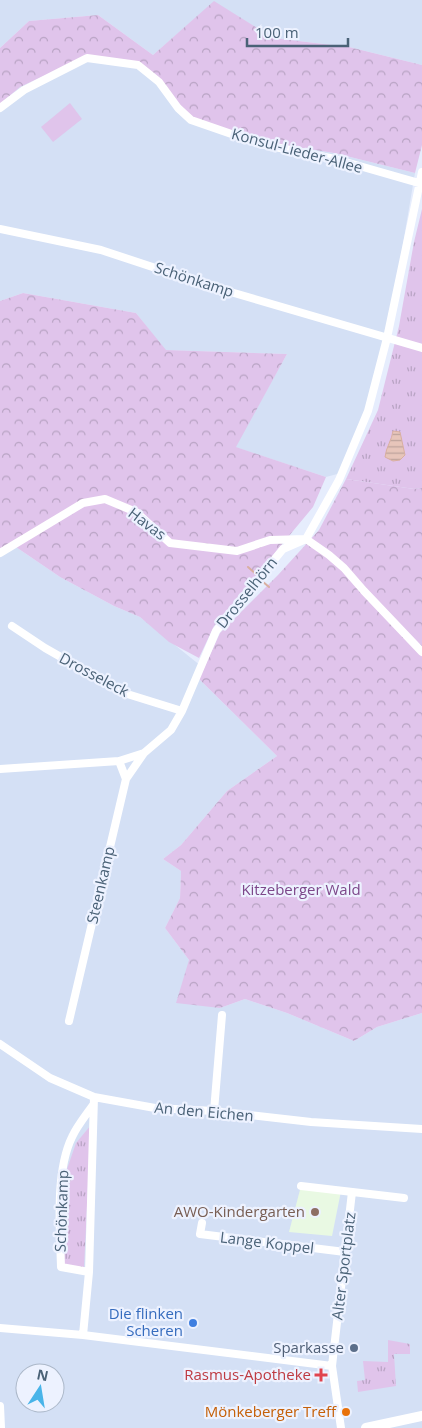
<svg xmlns="http://www.w3.org/2000/svg" width="422" height="1428" font-family="'Open Sans',sans-serif">
<style>
.residential{fill:#d4e0f5;fill-rule:evenodd}
.education{fill:#e9f9e3}
.grass{fill:url(#grass-tufts)}
.forest{fill:url(#forest-crowns)}
.pitch{fill:#e0c4eb}
.water{fill:url(#water-rules);stroke:#d9afa0}
.lines{fill:none;stroke-linecap:round;stroke-linejoin:round}
.stream{stroke:#d9afa0;stroke-width:2}
.street{stroke:#fff;stroke-width:8}
.secondary{stroke:#fff;stroke-width:10}
.education-dot{fill:#8d6e63;stroke:#edf2ff;stroke-width:2}
.shop-dot{fill:#3f7fe0;stroke:#edf2ff;stroke-width:2}
.service-dot{fill:#5c6f8a;stroke:#edf2ff;stroke-width:2}
.health-dot{fill:#e0444e;stroke:#edf2ff;stroke-width:2}
.food-dot{fill:#e8710a;stroke:#edf2ff;stroke-width:2}
.labels{text-anchor:middle;stroke-width:4.5;stroke-linejoin:round;paint-order:stroke}
.street-label{font-size:15px;fill:#4a6277;stroke:#edf2ff}
.park-label{font-size:15px;fill:#7d478a;stroke:#edf2ff}
.education-label{font-size:15px;fill:#785e54;stroke:#edf2ff;text-anchor:end}
.shop-label{font-size:15px;fill:#366cbe;stroke:#edf2ff;text-anchor:end}
.service-label{font-size:15px;fill:#4e5e75;stroke:#edf2ff;text-anchor:end}
.health-label{font-size:15px;fill:#be3a42;stroke:#edf2ff;text-anchor:end}
.food-label{font-size:15px;fill:#c56008;stroke:#edf2ff;text-anchor:end}
</style>
<defs>
<pattern id="grass-tufts" width="24" height="20" patternUnits="userSpaceOnUse" patternTransform="scale(1.25)"><rect width="24" height="20" fill="#e0c4eb"/><path d="M3 7l-1-3M5 7V3M7 7l1-3M15 17l-1-3M17 17v-4M19 17l1-3" fill="none" stroke="#b8a3c3"/></pattern>
<pattern id="forest-crowns" width="20" height="18" patternUnits="userSpaceOnUse" patternTransform="scale(1.25)"><rect width="20" height="18" fill="#e0c4eb"/><path d="M2 6a3 3 0 1 1 6 0M12 15a3 3 0 1 1 6 0" fill="none" stroke="#b8a3c3"/></pattern>
<pattern id="water-rules" width="6" height="5" patternUnits="userSpaceOnUse" patternTransform="scale(1.25)"><rect width="6" height="5" fill="#e7c5ba"/><path d="M0 2.5h6" fill="none" stroke="#bda39c"/></pattern>
</defs>
<rect width="100%" height="100%" fill="#e6edfd"/>
<path class="residential" d="M0,0H422V65L349,47L273,38L214,2L153,55L98,15L29,21L0,48Z
M87,56L138,64L260,141L334,153L415,173L387,338L368,411L341,473L326,477L235,447L287,354L165,350L136,313L23,293L0,301V104L20,87Z
M13,545L60,577L114,606L140,617L201,666L199,679L277,756L227,791L181,845L163,859L181,871L180,898L165,928L189,960L220,1008L245,999L287,1013L354,1041L377,1027L422,1013V1428H0V556ZM25,1373H55V1403H25Z"/>
<path class="education" d="M301,1186L341,1191L332,1236L289,1232Z"/>
<path class="grass" d="M422,209V488L414,489L346,479L378,410L399,326L414,242Z
M91,1125L84,1267L64,1266L66,1172L76,1143Z
M388,1340L410,1344V1354H394L396,1386L358,1392L357,1381L365,1380L363,1361L388,1362Z"/>
<path class="forest" d="M214,1L273,38L349,47L422,65V145L415,173L334,153L260,141L192,117L138,64L87,56L20,87L0,104V48L29,21L98,15L153,55Z
M23,293L136,313L166,350L287,354L236,447L326,477L313,507L214,626L199,658L169,642L140,617L114,606L60,577L13,545L0,556V301Z
M346,479L414,489L422,488V1013L377,1027L354,1041L287,1013L245,999L220,1008L176,1003L189,960L165,928L180,898L181,871L163,859L181,845L227,791L277,756L199,679L220,633L278,575L319,530Z"/>
<path class="pitch" d="M70,103L82,119L53,142L41,127Z"/>
<path class="water" d="M393,431L400,432L405,455L400,460L393,461L385,457C386,447 392,440 393,431Z"/>
<g class="lines">
<path class="stream" d="M248,567L257,575
M262,581L269,587"/>
<path class="street" d="M0,108L24,90L87,58L138,65L159,82L178,108L191,120L260,144L335,159L422,184
M0,229L101,250L210,286L422,348
M0,553L83,503L105,499L136,512L170,543L237,551L270,540L306,539L329,555L344,568L364,591L422,652
M12,626L45,648L124,693L182,711
M119,761L126,779
M0,769L119,761L144,753L171,730L182,711L216,631L283,549L306,539L339,480L368,411L387,338L422,172
M69,1021L126,779L144,753
M0,1044L50,1078L94,1097L155,1108L214,1111L311,1122L422,1129
M214,1111L222,1015
M301,1186L404,1198
M202,1223L200,1234L345,1252
M89,1272L61,1267C60,1229 55,1172 72,1137C77,1126 86,1115 93,1105
M0,1328L83,1335L332,1366
M83,1335L89,1272L94,1097
M0,1406L1,1428
M341,1428L332,1366L352,1192"/>
<path class="secondary" d="M366,1428L422,1416"/>
</g>
<circle class="education-dot" cx="315" cy="1212" r="5"/>
<circle class="shop-dot" cx="193" cy="1323" r="5"/>
<circle class="service-dot" cx="354" cy="1348" r="5"/>
<path class="health-dot" d="M318.5 1367.5h5v5h5v5h-5v5h-5v-5h-5v-5h5z"/>
<circle class="food-dot" cx="346" cy="1412" r="5"/>
<g class="labels">
<g class="street-label">
<text transform="translate(297 151) rotate(15)" y="5">Konsul-Lieder-Allee</text>
<text transform="translate(194 280) rotate(18)" y="5">Schönkamp</text>
<text transform="translate(147 524) rotate(37)" y="5">Havas</text>
<text transform="translate(247 593) rotate(-51)" y="5">Drosselhörn</text>
<text transform="translate(94 675) rotate(28)" y="5">Drosseleck</text>
<text transform="translate(101 885) rotate(-77)" y="5">Steenkamp</text>
<text transform="translate(204 1112) rotate(5)" y="5">An den Eichen</text>
<text transform="translate(62 1211) rotate(-88)" y="5">Schönkamp</text>
<text transform="translate(267 1243) rotate(7)" y="5">Lange Koppel</text>
<text transform="translate(344 1266) rotate(-83)" y="5">Alter Sportplatz</text>
</g>
<g class="park-label">
<text x="301" y="895">Kitzeberger Wald</text>
</g>
<g class="education-label">
<text x="305" y="1217">AWO-Kindergarten</text>
</g>
<g class="shop-label">
<text x="183" y="1319">Die flinken<tspan x="183" dy="17">Scheren</tspan></text>
</g>
<g class="service-label">
<text x="344" y="1353">Sparkasse</text>
</g>
<g class="health-label">
<text x="311" y="1380">Rasmus-Apotheke</text>
</g>
<g class="food-label">
<text x="336" y="1417">Mönkeberger Treff</text>
</g>
</g>
<g transform="translate(40 1388) rotate(12)"><circle r="24" fill="#edf2ff" stroke="#acb8c9"/>
<path d="M0-4L9 19L0 12L-9 19Z" fill="#49b4e9"/>
<text y="-8" font-size="14" font-weight="bold" text-anchor="middle" fill="#4a6277">N</text>
</g>
<path d="M247 38v8h101v-8" fill="none" stroke="#4a6277" stroke-width="2.5"/>
<text x="255" y="38" font-size="15" fill="#4a6277" stroke="#edf2ff" stroke-width="4" paint-order="stroke">100 m</text>
</svg>
